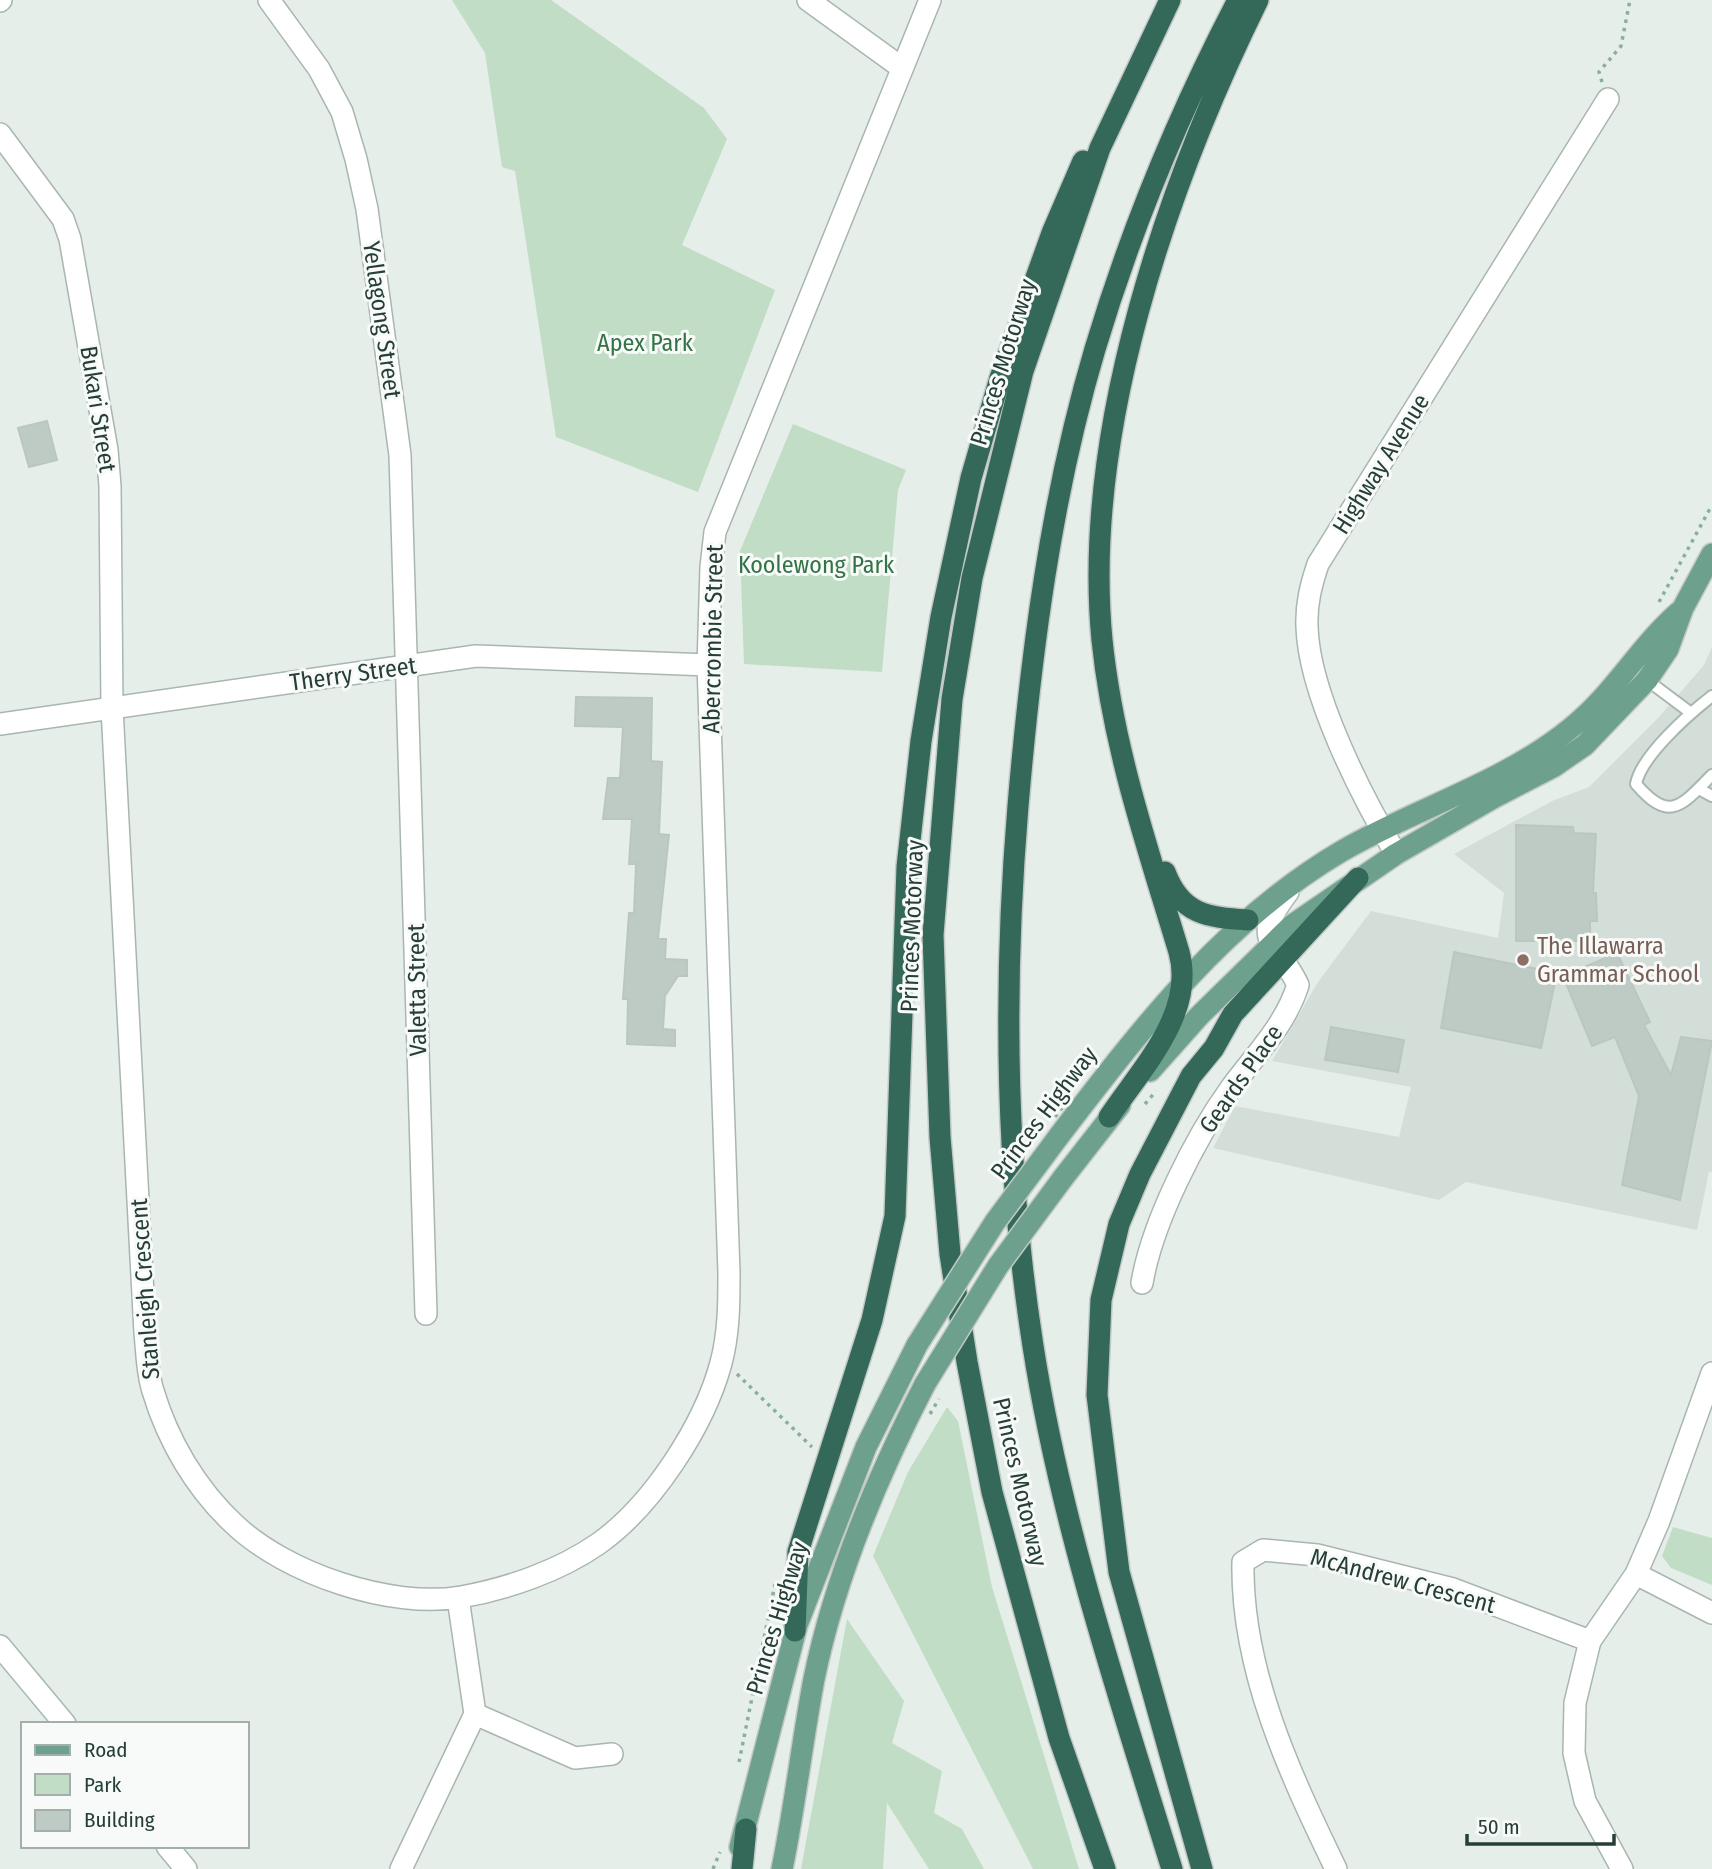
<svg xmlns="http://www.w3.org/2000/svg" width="1712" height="1869" font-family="'Fira Sans Condensed',sans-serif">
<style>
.built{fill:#d4ded8}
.green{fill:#c1ddc6}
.building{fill:#becbc5;stroke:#b9c7c0;stroke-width:2}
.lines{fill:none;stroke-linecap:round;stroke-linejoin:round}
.lane-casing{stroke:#a9b6b0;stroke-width:14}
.street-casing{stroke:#a9b6b0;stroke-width:24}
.secondary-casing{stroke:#a5b9b0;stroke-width:24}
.primary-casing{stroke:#c2c9c7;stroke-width:24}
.highway-casing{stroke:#c2c9c7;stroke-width:24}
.path{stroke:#89af9f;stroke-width:3.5;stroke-dasharray:3.5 5;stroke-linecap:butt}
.lane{stroke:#fff;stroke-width:10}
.street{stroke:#fff;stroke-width:21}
.secondary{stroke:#fff;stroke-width:21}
.primary{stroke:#6ea08e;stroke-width:21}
.highway{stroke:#346959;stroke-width:21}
.primary-bridge-casing{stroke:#c2c9c7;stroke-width:24;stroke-linecap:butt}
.path-bridge{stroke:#89af9f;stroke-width:3.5;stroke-dasharray:3.5 5;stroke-linecap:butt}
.primary-bridge{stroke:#6ea08e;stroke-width:21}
.education-dot{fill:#8d6e63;stroke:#f7faf8;stroke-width:2.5}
.labels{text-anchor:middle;stroke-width:6;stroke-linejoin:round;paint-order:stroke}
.street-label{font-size:24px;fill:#263f36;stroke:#f7faf8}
.park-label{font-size:24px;fill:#337345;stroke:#f7faf8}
.education-label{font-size:24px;fill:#785e54;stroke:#f7faf8;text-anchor:start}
</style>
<rect width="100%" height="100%" fill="#e6eeea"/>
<path class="built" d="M1712,647V1172H1709L1697,1230L1466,1182L1439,1200L1213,1148L1235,1106L1399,1137L1411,1087L1272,1061L1318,982L1371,911L1498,938L1504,893L1454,854L1552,801L1589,787L1659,717L1704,665Z"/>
<path class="green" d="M452,0H551L704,108L727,139L682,245L775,290L698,492L556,437L515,171L502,167L485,53Z
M793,424L906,470L898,490L882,672L744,664L740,551Z
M947,1407L958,1421L992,1587L1079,1869H1033L873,1556L908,1472Z
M1673,1527L1712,1538V1585L1671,1568L1662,1556Z
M847,1619L904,1701L892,1743L942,1771L934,1813L962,1829L984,1869H929L887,1803L883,1869H801Z"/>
<path class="building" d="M47,421L57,460L29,467L18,428Z
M576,697L652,698L651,761L662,762L659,834L669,835L658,939H666L665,959L687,960V976H678L665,996L663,1029L675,1030V1046L627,1044L628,999H623L629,913H634L636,864H629L632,819H603L608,778H620L623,727L575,726Z
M1516,825L1573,827L1574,833L1596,834L1593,893H1596L1597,921H1590V941H1516Z
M1454,952L1557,973L1541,1048L1441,1028Z
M1617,953L1650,1022L1644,1025L1671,1075L1681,1037L1712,1041L1680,1200L1622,1185L1639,1096L1615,1037L1592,1046L1563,976Z
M1331,1027L1404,1040L1398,1072L1325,1060Z"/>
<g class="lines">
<g class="lane-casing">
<path id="lane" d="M1647,680L1691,713
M1712,696C1689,714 1641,756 1636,784C1670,824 1682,805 1712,775
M1699,789L1712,796"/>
</g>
<g class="street-casing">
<path id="street" d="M269,0L319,69L342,112L356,159L367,209L400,455L426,1314
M808,0L902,68
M0,134L63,219L70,239L107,450L110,486L112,708L145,1333C147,1351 147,1373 153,1391C168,1441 196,1489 235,1525C286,1573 390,1609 461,1597C507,1589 559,1571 598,1544C652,1506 704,1426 721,1363C729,1333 729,1303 729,1273L708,665L711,567L715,532L930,0
M0,724L476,656L708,665
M1396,854C1362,797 1309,694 1307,627C1306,604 1311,585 1318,564L1608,99
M1142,1283C1152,1223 1195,1138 1231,1088C1255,1055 1285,1026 1298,985C1276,939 1249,943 1288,892
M1636,1574L1712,1613
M475,1714L575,1758L612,1754
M401,1869L475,1714L458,1598
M1336,1869C1290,1774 1241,1670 1243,1562L1263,1550L1317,1555L1453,1589L1590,1641
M1622,1869L1585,1801L1574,1753L1575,1703L1590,1641L1636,1574L1659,1521L1712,1373"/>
</g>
<g class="secondary-casing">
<path id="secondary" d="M0,1L1,0
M0,1646L65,1724
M167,1846L186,1869"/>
</g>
<g class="primary-casing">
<path id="primary" d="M1150,1071L1199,1016L1291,926L1396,854L1495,797L1553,767L1585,745L1647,680L1668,649L1683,608L1712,554
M1059,1136C1141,1029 1224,920 1342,851C1416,808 1504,783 1571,728C1614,694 1638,648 1679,612
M1063,1178L1120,1105
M740,1847L797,1625L866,1447L917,1345
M782,1869C795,1806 802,1742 814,1679C835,1576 877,1477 925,1384"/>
</g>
<g class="highway-casing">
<path id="highway" d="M1165,872C1181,915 1207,917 1248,920
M1109,1117C1141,1069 1196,1013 1179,952C1148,849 1113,748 1102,640C1082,432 1167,185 1258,0
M795,1631L798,1552L872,1320L895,1216L907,867L921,741L941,617L971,478L1000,378L1052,233L1083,161
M742,1869L746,1829
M1105,1869L1059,1738L992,1492L967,1362L950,1254L940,1137L933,935L952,699L972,578L1023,371L1100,148L1170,0
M1172,1869C1119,1697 1061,1525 1033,1346C1005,1167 1003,986 1018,806C1031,653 1051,497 1095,349C1131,229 1180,111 1238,0
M1202,1869L1119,1572L1097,1395L1101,1300L1119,1224L1140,1174L1191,1076L1214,1048L1233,1014L1358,878"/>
</g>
<path class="path" d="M1602,82L1599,72L1621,46L1630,0
M1659,602L1712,505
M1145,1104L1156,1091
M737,1374L812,1447
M739,1762L775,1584
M713,1869L720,1852"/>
<use href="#lane" class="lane"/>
<use href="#street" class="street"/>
<use href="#secondary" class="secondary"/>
<use href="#primary" class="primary"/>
<use href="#highway" class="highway"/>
<g class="primary-bridge-casing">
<path id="primary-bridge" d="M917,1345L995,1222L1059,1136
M925,1384L998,1266L1063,1178"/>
</g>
<path class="path-bridge" d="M1055,1117L1062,1108
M930,1414L939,1399"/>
<use href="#primary-bridge" class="primary-bridge"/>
</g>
<circle class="education-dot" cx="1523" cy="960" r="7"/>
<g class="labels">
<g class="street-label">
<text transform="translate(382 320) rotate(82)" y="8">Yellagong Street</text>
<text transform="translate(1003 362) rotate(-73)" y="8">Princes Motorway</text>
<text transform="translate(98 409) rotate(81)" y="8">Bukari Street</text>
<text transform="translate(1381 464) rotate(-58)" y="8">Highway Avenue</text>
<text transform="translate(713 639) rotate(-89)" y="8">Abercrombie Street</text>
<text transform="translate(353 674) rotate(-8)" y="8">Therry Street</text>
<text transform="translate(912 926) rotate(-88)" y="8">Princes Motorway</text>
<text transform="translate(417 990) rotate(-91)" y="8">Valetta Street</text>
<text transform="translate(1241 1079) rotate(-55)" y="8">Geards Place</text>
<text transform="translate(1044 1113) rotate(-53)" y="8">Princes Highway</text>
<text transform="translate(145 1289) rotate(-94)" y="8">Stanleigh Crescent</text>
<text transform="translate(1020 1482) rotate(77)" y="8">Princes Motorway</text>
<text transform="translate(1403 1581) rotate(15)" y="8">McAndrew Crescent</text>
<text transform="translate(777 1618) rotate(-73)" y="8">Princes Highway</text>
</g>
<g class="park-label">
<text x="645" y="351">Apex Park</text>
<text x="816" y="573">Koolewong Park</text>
</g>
<g class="education-label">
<text x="1537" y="954">The Illawarra<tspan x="1537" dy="28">Grammar School</tspan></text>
</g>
</g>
<rect x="21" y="1722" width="228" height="126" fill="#f7faf8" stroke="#a3afaa" stroke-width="2"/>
<rect x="35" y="1745" width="35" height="10" fill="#6ea08e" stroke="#a3afaa" stroke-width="2"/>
<text x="84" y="1757" font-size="21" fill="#263f36">Road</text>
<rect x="35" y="1774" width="35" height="21" fill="#c1ddc6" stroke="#a3afaa" stroke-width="2"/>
<text x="84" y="1792" font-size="21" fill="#263f36">Park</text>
<rect x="35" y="1810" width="35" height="21" fill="#becbc5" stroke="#a3afaa" stroke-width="2"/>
<text x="84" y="1827" font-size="21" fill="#263f36">Building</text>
<path d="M1467 1834v10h147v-10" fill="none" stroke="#263f36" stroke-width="3.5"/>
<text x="1478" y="1834" font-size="21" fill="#263f36" stroke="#f7faf8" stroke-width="5" paint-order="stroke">50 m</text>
</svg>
